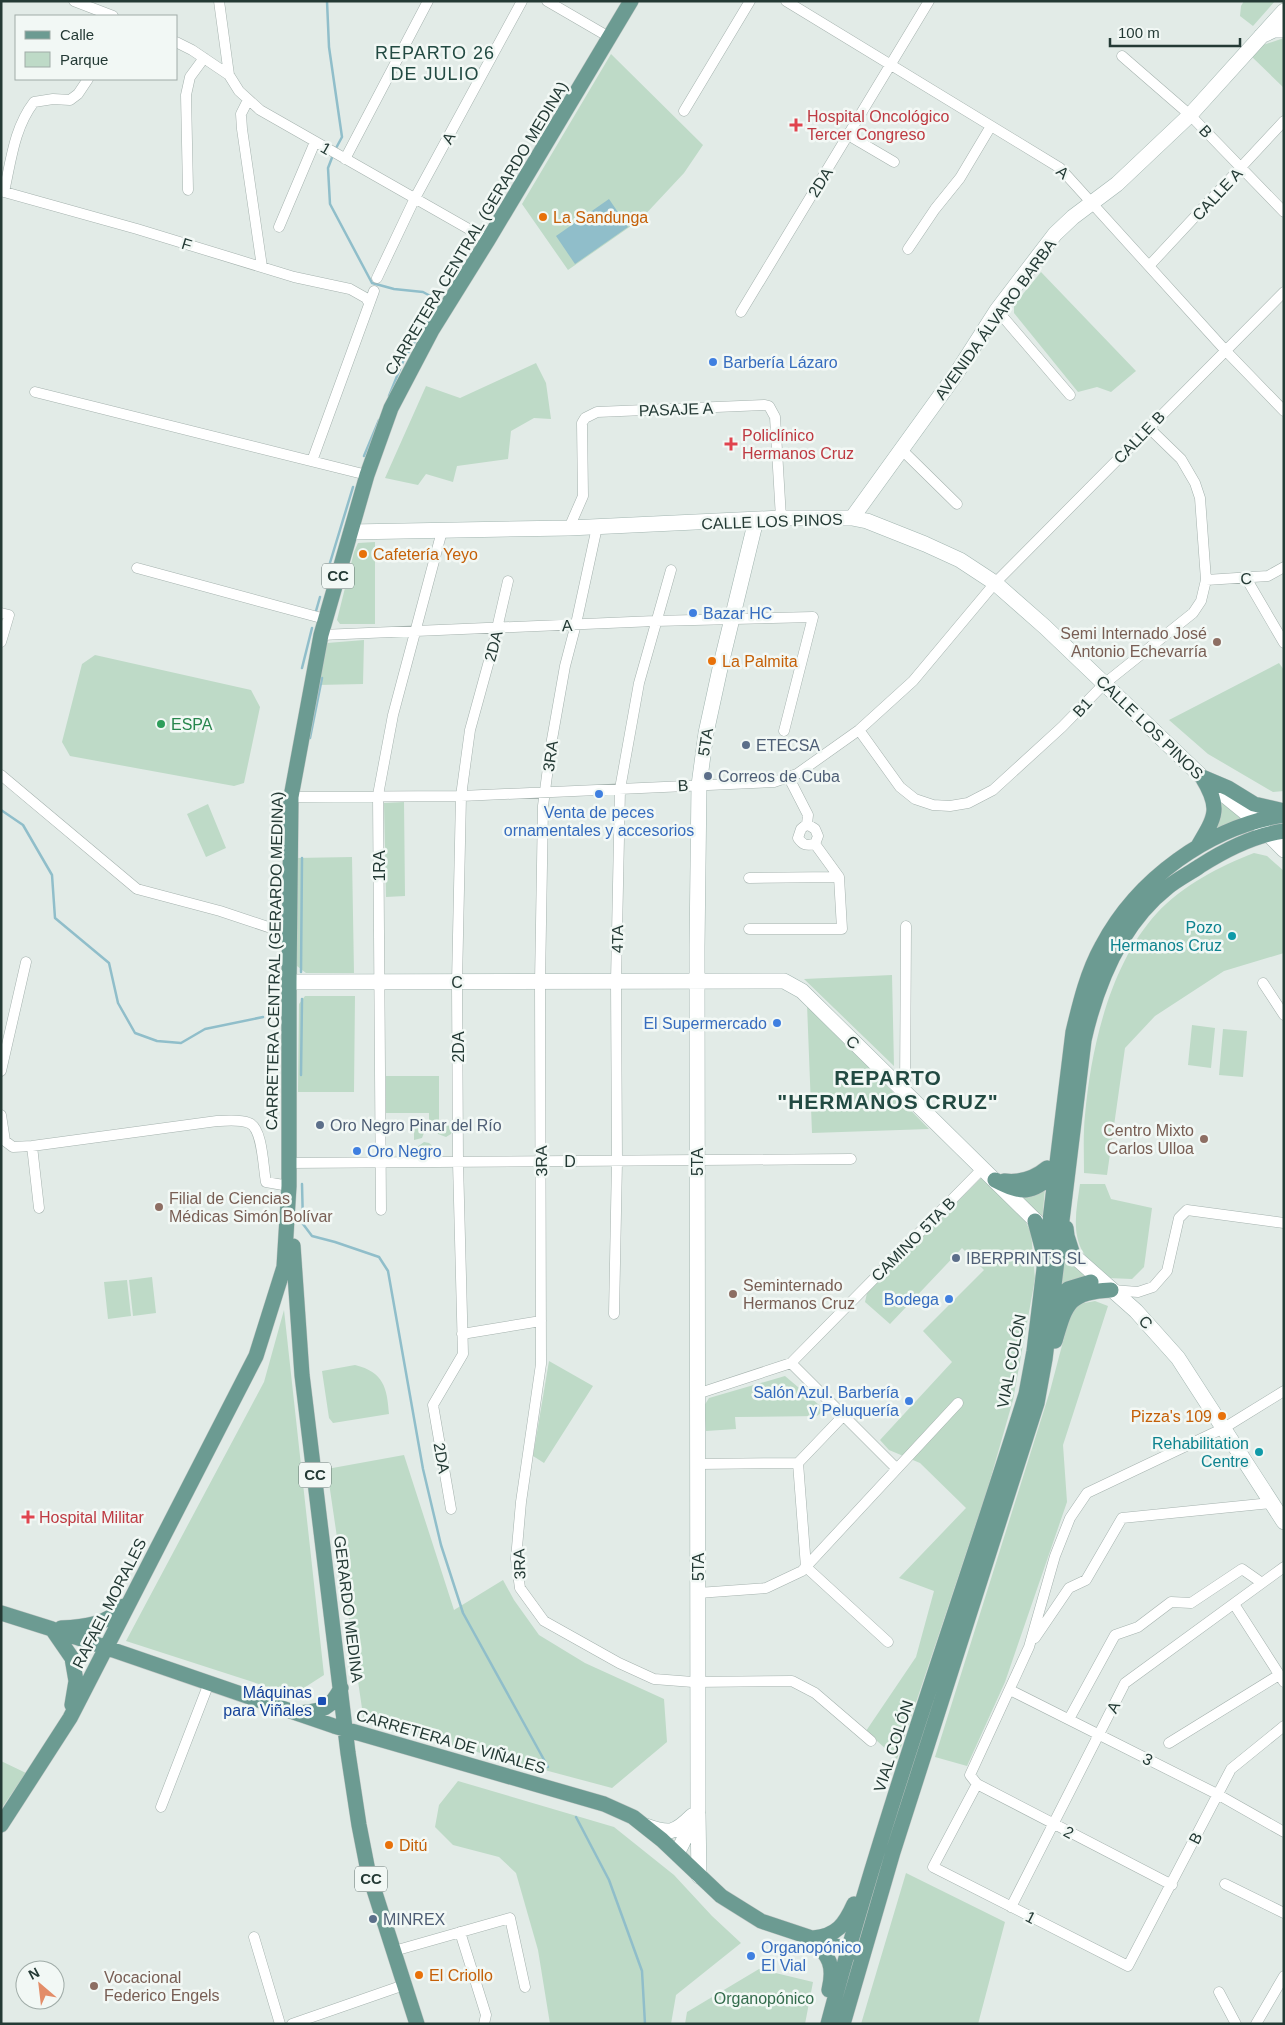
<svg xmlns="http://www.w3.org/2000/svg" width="1285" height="2025" font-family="Helvetica,sans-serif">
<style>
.green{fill:#bedac7}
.water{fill:#90beca}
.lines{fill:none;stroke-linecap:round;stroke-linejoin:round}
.stream{stroke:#90beca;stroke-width:2.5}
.street-casing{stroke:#a5b2ae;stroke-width:11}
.secondary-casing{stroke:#a2b5b0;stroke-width:16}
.primary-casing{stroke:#c2c8c6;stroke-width:16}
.street{stroke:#fff;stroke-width:10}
.secondary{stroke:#fff;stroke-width:15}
.primary{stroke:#6c9b92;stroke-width:15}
.health-dot{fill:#e0444e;stroke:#f2f8f5;stroke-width:2}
.food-dot{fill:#e8710a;stroke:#f2f8f5;stroke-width:2}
.shop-dot{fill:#3f7fe0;stroke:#f2f8f5;stroke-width:2}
.education-dot{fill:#8d6e63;stroke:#f2f8f5;stroke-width:2}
.leisure-dot{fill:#2e9e5b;stroke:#f2f8f5;stroke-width:2}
.service-dot{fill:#5c6f8a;stroke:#f2f8f5;stroke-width:2}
.culture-dot{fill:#0f9aa8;stroke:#f2f8f5;stroke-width:2}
.transit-dot{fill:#1a4fb4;stroke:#f2f8f5;stroke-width:2}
.labels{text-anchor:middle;stroke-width:5;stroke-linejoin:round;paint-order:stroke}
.shield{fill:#f2f8f5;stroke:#62736f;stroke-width:1}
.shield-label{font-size:15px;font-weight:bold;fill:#243a35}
.health-label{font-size:16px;fill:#be3a42;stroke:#f2f8f5;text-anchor:start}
.street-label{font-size:16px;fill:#243a35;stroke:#f2f8f5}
.food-label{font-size:16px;fill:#c56008;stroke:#f2f8f5;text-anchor:start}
.shop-label{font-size:16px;fill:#366cbe;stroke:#f2f8f5;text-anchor:start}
.education-label{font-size:16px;fill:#785e54;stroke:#f2f8f5;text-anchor:start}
.leisure-label{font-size:16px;fill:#27864d;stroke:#f2f8f5;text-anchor:start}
.service-label{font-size:16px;fill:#4e5e75;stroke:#f2f8f5;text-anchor:start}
.culture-label{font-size:16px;fill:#0d838f;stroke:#f2f8f5;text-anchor:end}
.transit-label{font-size:16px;fill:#164399;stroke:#f2f8f5;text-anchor:end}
.park-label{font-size:16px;fill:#336c4c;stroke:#f2f8f5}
.neighbourhood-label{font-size:18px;letter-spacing:1px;fill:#224a42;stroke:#f2f8f5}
.district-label{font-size:21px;font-weight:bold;letter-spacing:1px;fill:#224a42;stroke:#f2f8f5}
</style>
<rect width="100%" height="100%" fill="#e2ebe7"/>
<path class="green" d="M1244,1H1275L1253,26L1240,16L1241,6Z
M1284,38V88L1251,56L1263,45Z
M611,54L703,145L684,173L641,219L568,270L522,204Z
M1041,272L1136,371L1111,392L1097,387L1078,392L1014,313V305Z
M536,363L546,383L551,419L534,418L511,431L508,459L457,466L453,482L426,474L418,485L385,478L426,386L460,398Z
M375,542V624H340L337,620L354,552L358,543Z
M364,640L363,684L317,685L324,648L327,643Z
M95,655L251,690L260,707L244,783L234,786L70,756L62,742L82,664Z
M1279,663L1284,670V791L1273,792L1208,754L1169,720Z
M1216,794L1242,820L1215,831Z
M404,802L405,896L386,897L384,803Z
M208,804L226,848L206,857L187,814Z
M1254,853L1267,856L1284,871V953L1224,971L1155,1016L1125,1048L1107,1175L1084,1173C1084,1154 1083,1134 1085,1115C1091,1048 1110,964 1157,913C1182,886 1220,866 1254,853Z
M352,857L354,973H306L297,966L296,858Z
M892,975L894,1066L804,979Z
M305,996H355L354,1092H298L299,1004Z
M807,1004L929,1129L812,1133Z
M1192,1025L1215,1028L1211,1068L1188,1065Z
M1223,1029L1247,1031L1243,1077L1219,1075Z
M386,1076H439V1125L454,1126L451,1134L446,1137L438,1134L436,1125L429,1121V1113H386Z
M414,1122L422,1124L425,1130L422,1138L414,1140Z
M424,1142L429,1143L434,1147L433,1156H417V1147Z
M983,1176L1024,1219L1031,1232L1035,1279L1013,1400L987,1491L897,1759L866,1731L916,1657L934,1591L899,1578L966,1508L920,1463L889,1450L880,1440L952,1362L923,1331L984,1270L962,1248L890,1324L865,1302L867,1293Z
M1080,1184H1105L1111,1199L1152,1208L1144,1267L1132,1279L1108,1278C1100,1270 1089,1262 1083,1252C1071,1232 1077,1206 1080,1184Z
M1045,1188L1042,1222L1016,1196Z
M1063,1255L1085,1276L1061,1287Z
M152,1277L156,1313L133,1316L129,1280Z
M127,1280L131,1316L108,1319L104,1282Z
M1095,1301L1108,1306L1063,1445L1067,1502L1005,1682L967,1766L935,1757L1050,1391L1070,1315L1079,1304Z
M284,1310L324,1675L293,1695L126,1641L264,1382Z
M549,1361L593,1386L544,1463L533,1456Z
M355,1365C384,1372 387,1388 389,1414L333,1423L329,1418L322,1371Z
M785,1376L825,1410L817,1416L735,1417L736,1429L706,1431L704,1406L709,1398Z
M404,1455L454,1610L503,1580L514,1600L539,1635L585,1663L664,1699L667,1742L612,1788L364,1722L327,1469Z
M1,1761L26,1773L1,1809Z
M458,1781L614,1827L674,1875L712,1916L741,1943L676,1995L671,2024H550L538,1950L516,1873L499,1857L453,1845L435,1827L439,1805Z
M906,1873L1005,1922L978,2024H861Z
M759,1969L813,1982L805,2024H685L687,2012Z"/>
<path class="water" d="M609,199L628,227L575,264L556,236Z"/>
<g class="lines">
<path class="stream" d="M327,1L329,47L342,137L335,150
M333,155L328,168L330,204L372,283L394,289L423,292L434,298V311L404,359L389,396
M364,456L379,420
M326,576L353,487
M316,611L320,597
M302,668L312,628
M310,738L322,678
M1,810L23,825L52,875L55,918L109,963L118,1003L135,1033L157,1041L181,1043L205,1029L263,1017
M301,972L302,858
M301,1075L302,999
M302,1184L303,1224L312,1236L335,1242L379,1257L388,1271L423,1469L441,1545L463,1613L548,1767
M576,1817L609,1880L642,1971L645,2024"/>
<g class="street-casing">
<path id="street" d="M74,1L113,16
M219,1L229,75
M547,1L609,37
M786,1L1060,168L1225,350L1284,411
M176,42L192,50L229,75L239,91L260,110L488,240
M1122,56L1190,115L1284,212
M248,100L241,114L242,129L262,267
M684,111L750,1
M848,135L894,162
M345,159L428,1
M188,190L186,95L190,77L204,58
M1,191L137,229L294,277L350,289L366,298L369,303
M4,192C11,161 14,128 34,102L53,99L70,100L78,94L88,79
M279,227L315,142
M908,249L935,209L960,178L991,126
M1149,266L1284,121
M377,278L415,198L522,1
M997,310L1070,395
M741,312L929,1
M35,392L367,475
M901,449L957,504
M312,461L374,291
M597,527L576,624L565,666L551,745L543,806L540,982L541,1364L521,1502L516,1559L520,1588L544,1621L619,1663L654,1679L693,1682L792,1681L815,1693L871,1741
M569,528L583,496L582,423L585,418L597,412L765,405L769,406L775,417L781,518
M137,568L325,619
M1246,578L1284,643
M1206,580L1268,576L1284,567
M1,613L9,615L1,642
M321,635L655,621L813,617L784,731
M859,730L900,787L915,799L933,805L950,806L968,803L993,790L1062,727L1104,684L1193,613L1201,601L1206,580L1200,498L1195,483L1181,459L1148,427
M1,775L137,889L220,911L289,934
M291,797L461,796L774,782L797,774L859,730L913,681L995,583L1284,292
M807,824L801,829L798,838C803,845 806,846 815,844
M749,878L839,877
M749,929H842L839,877L815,844L818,836L815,829L807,824L808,815L789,778
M1263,983L1284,1015
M1,1071L26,962
M905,1093L906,926
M1,1115L5,1141L13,1147L32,1146L217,1121C227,1121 239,1119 249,1123C263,1128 263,1168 266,1182L289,1186
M32,1146L39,1208
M288,1163L851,1159
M381,1210L378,795L393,715L442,531
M1112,1290L1138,1292L1153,1287L1167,1271L1179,1218L1187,1210L1284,1223
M614,1314L617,1161L616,981L620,789L639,683L671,570
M462,1334L541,1321
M791,1363L896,1468
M698,1401L700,1393L791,1363L983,1168
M798,1463L806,1567L888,1642
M698,1464L798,1463L843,1416
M451,1509L433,1405L463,1354L458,1162L457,982L461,796L470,730L492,650L508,581
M698,1593L766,1588L802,1571L958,1403
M1234,1604L1284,1682
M1035,1638L1069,1588L1086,1580L1122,1518L1271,1503
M1010,1690L1217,1794L1284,1832
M1069,1719L1115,1635L1138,1627L1171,1602L1191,1603L1242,1569L1262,1583
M1169,1743L1279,1675
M977,1784L933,1867L1128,1966L1231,1769L1284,1726
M161,1807L209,1683
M1225,1884L1284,1913
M1172,1885L977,1784L970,1775L1029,1647L1055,1556L1070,1518L1087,1493L1224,1428L1284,1391
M1011,1907L1125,1683L1284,1567
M460,1932L486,2015L484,2024
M254,1937L280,2024
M394,1951L510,1918L525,1987
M1219,1992L1236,2024
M292,2024L404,1985
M1256,2024L1284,1976"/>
</g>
<g class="secondary-casing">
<path id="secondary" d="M1261,36L1274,30H1284
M852,518L956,374L997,310L1055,234L1073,217L1117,184L1190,115L1284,11
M351,532L569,528L781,518H852L867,521L925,544L960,560L995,583L1045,627L1202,777L1250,816L1284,850
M289,982L784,981L802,991L1044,1229
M1065,1248L1136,1311L1178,1358L1284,1522
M698,1814L699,1876
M646,1826C669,1834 674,1834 692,1816
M677,1854L698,1810L697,947L699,785L706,733L721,664L756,520"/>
</g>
<g class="primary-casing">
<path id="primary" d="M1202,777L1228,788L1254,804L1284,811
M1198,846C1216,816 1221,808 1202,777
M995,1180C1028,1197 1031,1191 1060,1171
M1004,1181C1020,1183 1035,1178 1047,1168
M1035,1221L1043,1251
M1066,1228L1067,1236L1073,1255
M293,1246L302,1375L348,1753L359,1825L368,1871L417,2024
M1051,1305L1068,1289L1091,1282
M1055,1341C1066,1303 1069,1292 1111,1290
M1,1613L52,1629L334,1726L604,1804L633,1817L662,1840L721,1896L761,1921L857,1953
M61,1628C85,1627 108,1624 124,1606
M52,1629L72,1658L76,1681L72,1705
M300,1713C323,1711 330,1709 341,1688
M1,1825L70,1718L256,1356L284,1267L289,1186V982L291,797L321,635L367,475L391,408L432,330L488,240L631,1
M813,1938C837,1936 845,1924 854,1904
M813,1939C829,1957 835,1965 829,1990
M828,2024C884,1811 960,1604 1026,1394L1034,1351L1073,1032C1080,1003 1087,973 1102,946C1137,879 1209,827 1284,815
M843,2024L893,1852L1037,1403L1045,1359L1084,1040C1097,983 1121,924 1168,887C1178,879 1190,873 1200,866C1225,850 1255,835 1284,831"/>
</g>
<use href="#street" class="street"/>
<use href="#secondary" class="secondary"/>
<use href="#primary" class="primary"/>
</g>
<g class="health-dot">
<path d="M793.5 117.5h5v5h5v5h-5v5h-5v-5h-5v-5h5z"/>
<path d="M728.5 436.5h5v5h5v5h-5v5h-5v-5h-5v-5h5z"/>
<path d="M25.5 1509.5h5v5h5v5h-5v5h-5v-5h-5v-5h5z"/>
</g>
<g class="food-dot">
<circle cx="543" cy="217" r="5"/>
<circle cx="363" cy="554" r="5"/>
<circle cx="712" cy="661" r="5"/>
<circle cx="1222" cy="1416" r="5"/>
<circle cx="389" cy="1845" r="5"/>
<circle cx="419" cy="1975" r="5"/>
</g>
<g class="shop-dot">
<circle cx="713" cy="362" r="5"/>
<circle cx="693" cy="613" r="5"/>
<circle cx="599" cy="794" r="5"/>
<circle cx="777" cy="1023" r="5"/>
<circle cx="357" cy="1151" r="5"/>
<circle cx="949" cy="1299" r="5"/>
<circle cx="909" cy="1401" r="5"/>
<circle cx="751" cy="1956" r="5"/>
</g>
<g class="education-dot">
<circle cx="1217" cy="642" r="5"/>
<circle cx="1204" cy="1139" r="5"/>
<circle cx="159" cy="1207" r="5"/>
<circle cx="733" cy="1294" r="5"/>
<circle cx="94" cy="1986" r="5"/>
</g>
<circle class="leisure-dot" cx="161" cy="724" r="5"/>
<g class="service-dot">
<circle cx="746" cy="745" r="5"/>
<circle cx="708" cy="776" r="5"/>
<circle cx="320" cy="1125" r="5"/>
<circle cx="956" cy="1258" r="5"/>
<circle cx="373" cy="1919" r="5"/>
</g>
<g class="culture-dot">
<circle cx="1232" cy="936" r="5"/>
<circle cx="1259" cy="1452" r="5"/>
</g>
<rect class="transit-dot" x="317" y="1696" width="10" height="10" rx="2.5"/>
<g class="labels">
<g class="shield">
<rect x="322" y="563.5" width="32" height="25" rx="4"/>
<rect x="299" y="1462.5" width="32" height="25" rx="4"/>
<rect x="355" y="1866.5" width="32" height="25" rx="4"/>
</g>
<g class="shield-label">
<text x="338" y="581">CC</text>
<text x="315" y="1480">CC</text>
<text x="371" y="1884">CC</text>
</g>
<g class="health-label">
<text x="807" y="122">Hospital Oncológico<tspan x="807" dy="18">Tercer Congreso</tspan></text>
<text x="742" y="441">Policlínico<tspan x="742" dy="18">Hermanos Cruz</tspan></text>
<text x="39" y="1523">Hospital Militar</text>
</g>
<g class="street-label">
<text transform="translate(1206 131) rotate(47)" y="6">B</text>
<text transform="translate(448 138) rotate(-61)" y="6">A</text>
<text transform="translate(326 148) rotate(30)" y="6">1</text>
<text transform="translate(1063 172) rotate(41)" y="6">A</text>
<text transform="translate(820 182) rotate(-58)" y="6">2DA</text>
<text transform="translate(1217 194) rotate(-47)" y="6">CALLE A</text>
<text transform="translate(476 228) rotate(-59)" y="6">CARRETERA CENTRAL (GERARDO MEDINA)</text>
<text transform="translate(187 244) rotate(17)" y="6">F</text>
<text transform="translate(995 319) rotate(-54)" y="6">AVENIDA ÁLVARO BARBA</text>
<text transform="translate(676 409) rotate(-2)" y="6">PASAJE A</text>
<text transform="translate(1139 437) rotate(-46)" y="6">CALLE B</text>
<text transform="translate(772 521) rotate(-2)" y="6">CALLE LOS PINOS</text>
<text transform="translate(1246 578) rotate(-4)" y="6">C</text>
<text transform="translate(567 625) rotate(-2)" y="6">A</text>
<text transform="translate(493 646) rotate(-75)" y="6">2DA</text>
<text transform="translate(1082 707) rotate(-47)" y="6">B1</text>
<text transform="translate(1150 727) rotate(44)" y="6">CALLE LOS PINOS</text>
<text transform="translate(705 742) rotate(-81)" y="6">5TA</text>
<text transform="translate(550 756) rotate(-82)" y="6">3RA</text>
<text transform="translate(683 785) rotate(-3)" y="6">B</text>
<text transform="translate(379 866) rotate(-90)" y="6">1RA</text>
<text transform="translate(617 939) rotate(-89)" y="6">4TA</text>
<text transform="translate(274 961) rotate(-89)" y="6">CARRETERA CENTRAL (GERARDO MEDINA)</text>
<text x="457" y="988">C</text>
<text transform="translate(853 1042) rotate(44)" y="6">C</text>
<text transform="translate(458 1047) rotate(-90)" y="6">2DA</text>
<text transform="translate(541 1161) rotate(-91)" y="6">3RA</text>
<text x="570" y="1167">D</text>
<text transform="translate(697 1162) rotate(-90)" y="6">5TA</text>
<text transform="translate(913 1239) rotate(-45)" y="6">CAMINO 5TA B</text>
<text transform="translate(1146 1322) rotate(49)" y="6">C</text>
<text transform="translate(1011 1361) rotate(-79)" y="6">VIAL COLÓN</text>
<text transform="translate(442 1458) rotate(80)" y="6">2DA</text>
<text transform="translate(519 1564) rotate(-92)" y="6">3RA</text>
<text transform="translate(698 1567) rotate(-90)" y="6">5TA</text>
<text transform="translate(109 1603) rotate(-63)" y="6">RAFAEL MORALES</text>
<text transform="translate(349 1609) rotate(83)" y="6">GERARDO MEDINA</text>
<text transform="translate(1113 1707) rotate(-64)" y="6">A</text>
<text transform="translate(451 1741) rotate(16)" y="6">CARRETERA DE VIÑALES</text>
<text transform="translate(893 1746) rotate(-72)" y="6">VIAL COLÓN</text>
<text transform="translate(1148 1759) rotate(27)" y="6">3</text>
<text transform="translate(1069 1832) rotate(27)" y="6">2</text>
<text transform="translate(1195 1838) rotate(-63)" y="6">B</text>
<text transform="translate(1031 1917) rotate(27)" y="6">1</text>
</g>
<g class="food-label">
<text x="553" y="223">La Sandunga</text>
<text x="373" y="560">Cafetería Yeyo</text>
<text x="722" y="667">La Palmita</text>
<text x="1212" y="1422" text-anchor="end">Pizza's 109</text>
<text x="399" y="1851">Ditú</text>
<text x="429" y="1981">El Criollo</text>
</g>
<g class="shop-label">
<text x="723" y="368">Barbería Lázaro</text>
<text x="703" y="619">Bazar HC</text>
<text x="599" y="818" text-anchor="middle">Venta de peces<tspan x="599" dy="18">ornamentales y accesorios</tspan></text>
<text x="767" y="1029" text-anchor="end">El Supermercado</text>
<text x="367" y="1157">Oro Negro</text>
<text x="939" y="1305" text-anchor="end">Bodega</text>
<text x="899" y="1398" text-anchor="end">Salón Azul. Barbería<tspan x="899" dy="18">y Peluquería</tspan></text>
<text x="761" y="1953">Organopónico<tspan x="761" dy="18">El Vial</tspan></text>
</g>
<g class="education-label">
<text x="1207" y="639" text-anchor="end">Semi Internado José<tspan x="1207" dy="18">Antonio Echevarría</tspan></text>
<text x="1194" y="1136" text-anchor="end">Centro Mixto<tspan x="1194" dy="18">Carlos Ulloa</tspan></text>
<text x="169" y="1204">Filial de Ciencias<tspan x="169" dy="18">Médicas Simón Bolívar</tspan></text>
<text x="743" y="1291">Seminternado<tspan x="743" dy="18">Hermanos Cruz</tspan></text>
<text x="104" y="1983">Vocacional<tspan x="104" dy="18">Federico Engels</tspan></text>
</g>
<g class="leisure-label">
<text x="171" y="730">ESPA</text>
</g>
<g class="service-label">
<text x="756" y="751">ETECSA</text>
<text x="718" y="782">Correos de Cuba</text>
<text x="330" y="1131">Oro Negro Pinar del Río</text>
<text x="966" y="1264">IBERPRINTS SL</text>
<text x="383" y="1925">MINREX</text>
</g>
<g class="culture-label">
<text x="1222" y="933">Pozo<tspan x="1222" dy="18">Hermanos Cruz</tspan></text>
<text x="1249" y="1449">Rehabilitation<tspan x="1249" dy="18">Centre</tspan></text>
</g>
<g class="transit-label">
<text x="312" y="1698">Máquinas<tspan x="312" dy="18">para Viñales</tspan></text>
</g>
<g class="park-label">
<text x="764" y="2004">Organopónico</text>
</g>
<g class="neighbourhood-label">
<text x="435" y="59">REPARTO 26<tspan x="435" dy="21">DE JULIO</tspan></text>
</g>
<g class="district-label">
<text x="888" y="1085">REPARTO<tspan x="888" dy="24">"HERMANOS CRUZ"</tspan></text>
</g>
</g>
<rect width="1285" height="2025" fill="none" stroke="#243a35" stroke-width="5"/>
<rect x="15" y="15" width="162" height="65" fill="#f2f8f5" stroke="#a0aca8"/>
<rect x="25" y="31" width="25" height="8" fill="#6c9b92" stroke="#a0aca8"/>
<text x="60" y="40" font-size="15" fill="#243a35">Calle</text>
<rect x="25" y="52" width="25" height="15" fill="#bedac7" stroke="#a0aca8"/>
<text x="60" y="65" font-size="15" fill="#243a35">Parque</text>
<g transform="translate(40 1985) rotate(332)"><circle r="24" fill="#f2f8f5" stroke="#a0aca8"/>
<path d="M0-4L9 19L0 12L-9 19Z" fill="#e38d68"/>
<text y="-8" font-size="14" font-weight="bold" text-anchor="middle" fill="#243a35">N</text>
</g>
<path d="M1110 38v8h130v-8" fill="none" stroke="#243a35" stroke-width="2.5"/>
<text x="1118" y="38" font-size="15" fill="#243a35" stroke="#f2f8f5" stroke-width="4" paint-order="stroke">100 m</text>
</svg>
